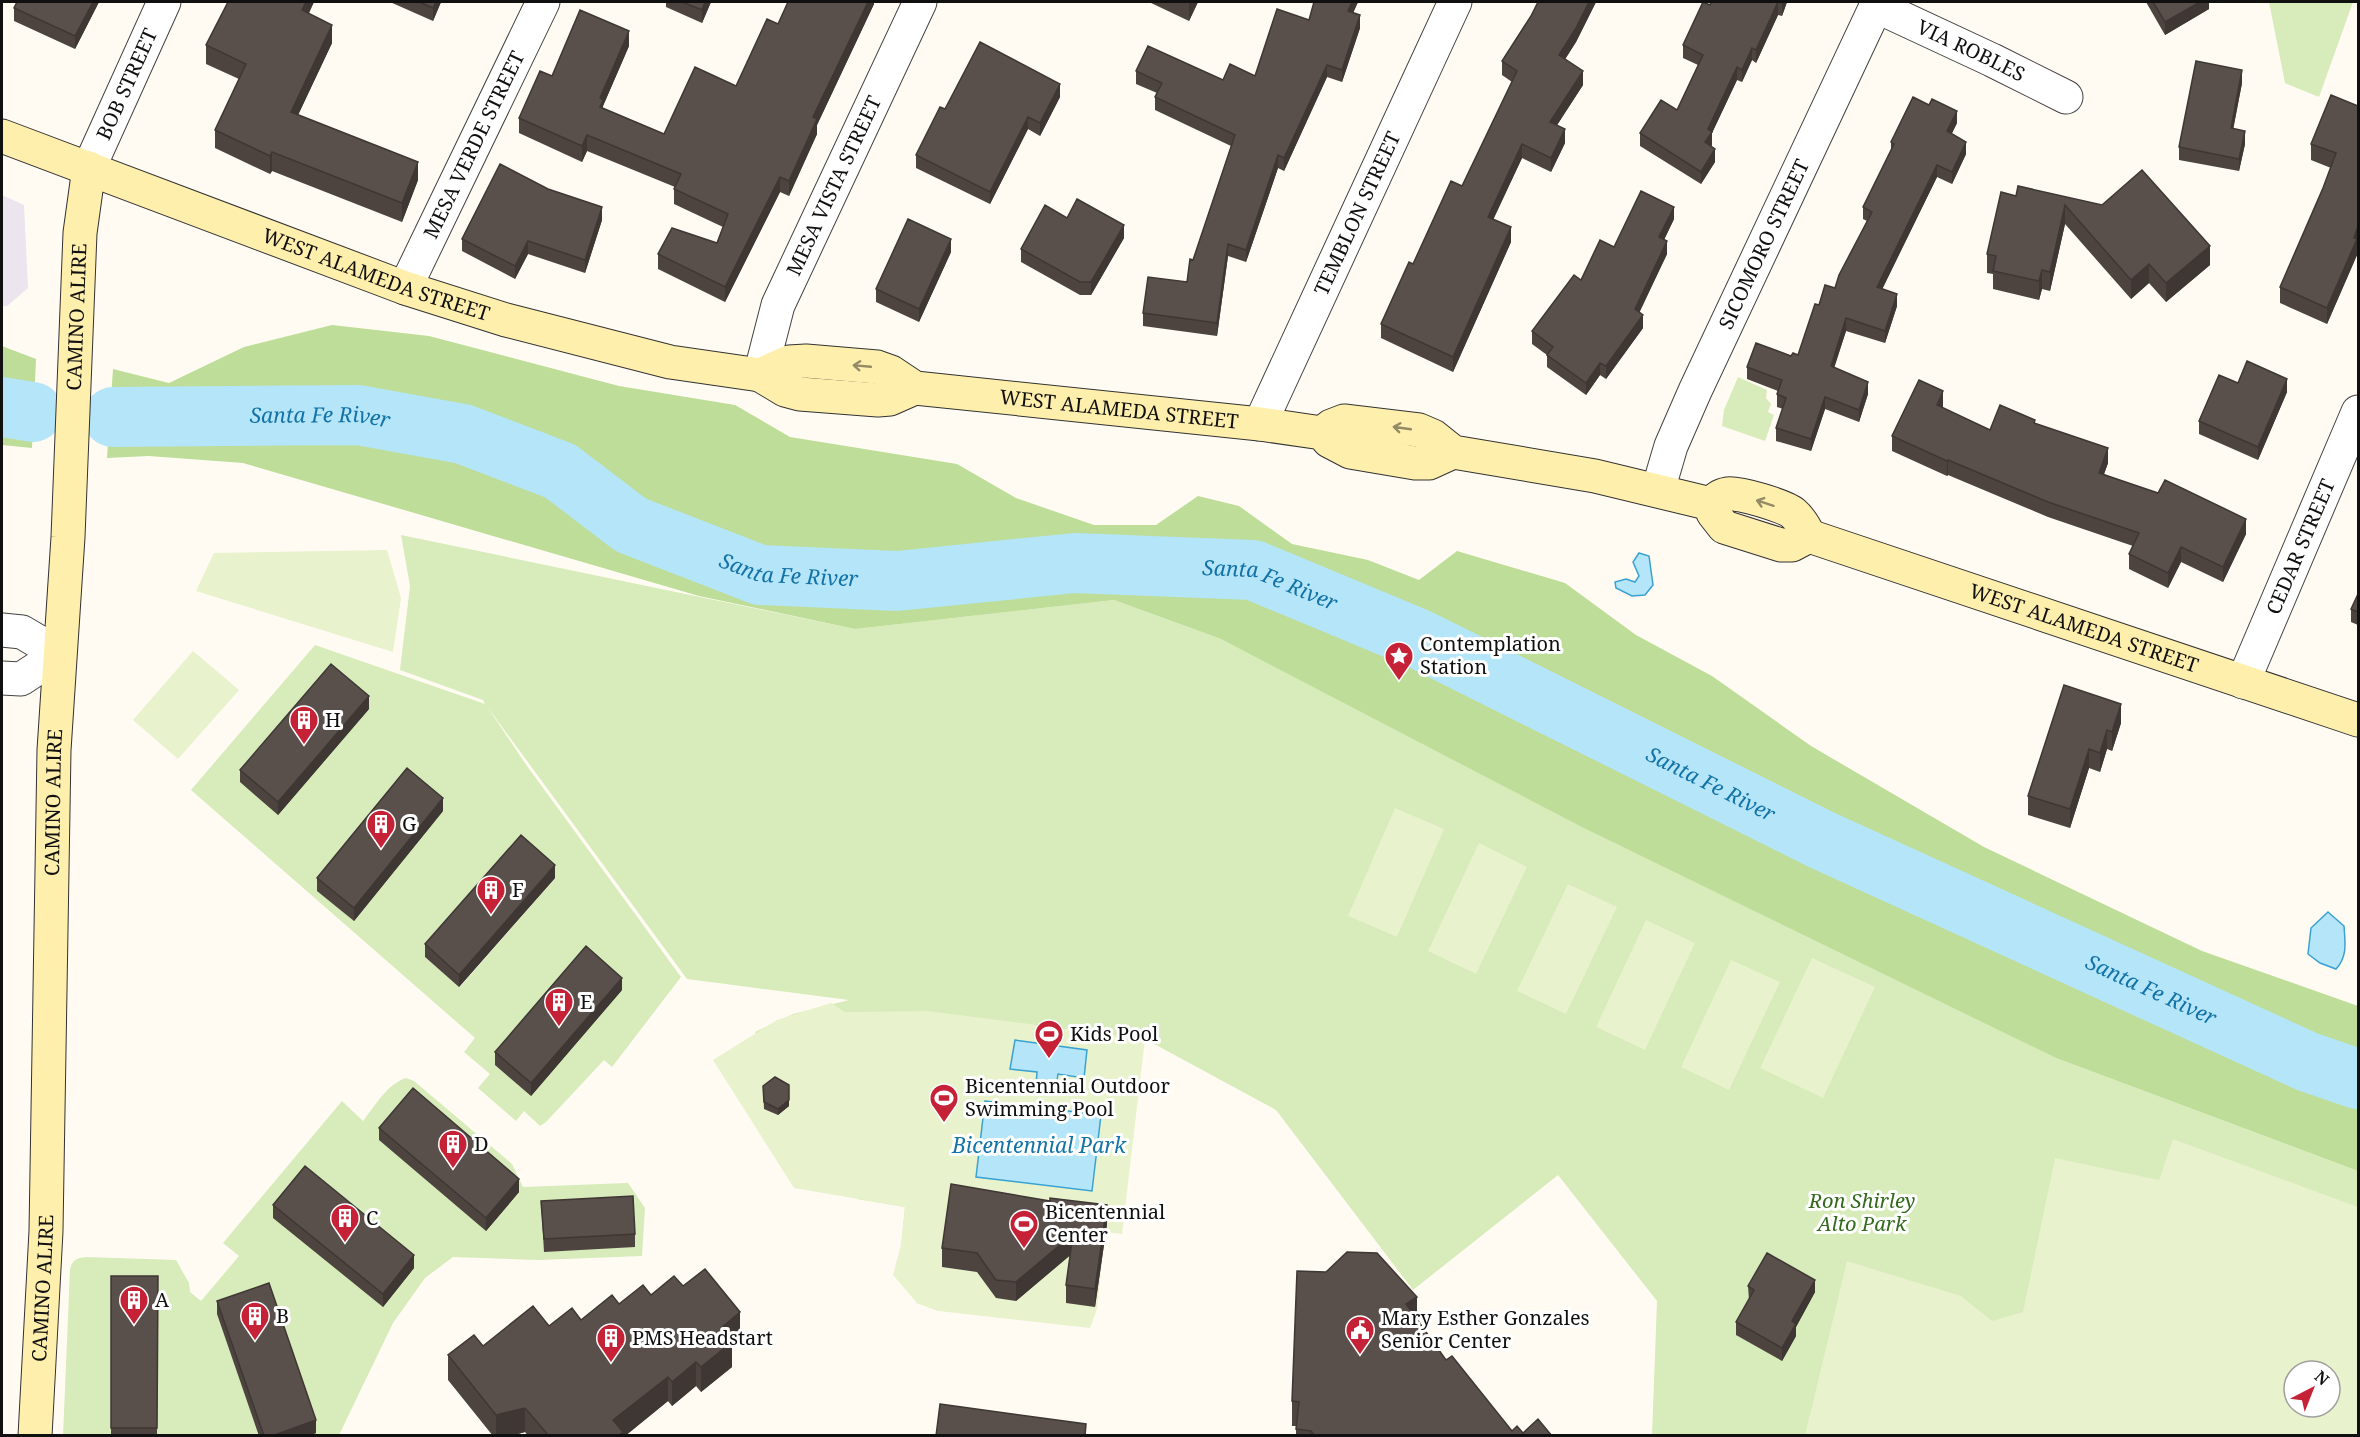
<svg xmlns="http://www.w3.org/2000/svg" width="2360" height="1437" font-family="'Noto Serif',serif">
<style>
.industrial{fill:#ece4ee}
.green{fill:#d8ebba;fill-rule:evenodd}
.forest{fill:#bddd98}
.pitch{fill:#e8f2cc;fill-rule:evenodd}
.water{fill:#b5e5f8;stroke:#39a2d2;stroke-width:1.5}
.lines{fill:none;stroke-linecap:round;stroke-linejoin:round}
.river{stroke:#b5e5f8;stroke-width:60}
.street-casing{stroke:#434343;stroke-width:35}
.secondary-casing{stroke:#323232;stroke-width:35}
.street{stroke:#fff;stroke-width:33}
.secondary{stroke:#ffefad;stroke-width:33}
.wall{fill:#4d4440}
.shaded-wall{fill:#3e3734}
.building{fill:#594f4b;stroke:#3e3734;stroke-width:1.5}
.oneway{stroke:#938b66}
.labels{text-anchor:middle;stroke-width:6;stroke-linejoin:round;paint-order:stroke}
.street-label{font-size:20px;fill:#101010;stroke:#fff}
.poi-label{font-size:20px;fill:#101010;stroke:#fff;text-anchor:start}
.park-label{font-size:20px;font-style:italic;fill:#336a1d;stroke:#fff}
.water-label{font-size:21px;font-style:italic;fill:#1373a7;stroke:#fff}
</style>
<rect width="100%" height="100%" fill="#fffbf2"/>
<path class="industrial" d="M2,195L24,205L28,288L7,306H2Z"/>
<path class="green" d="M2269,2H2353L2319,97L2285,83Z
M1738,377L1767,390L1766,398L1771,404L1768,412L1774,415L1765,441L1722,426L1724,410Z
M401,535L855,629L1114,600L1221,639L2056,1058L2358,1171V1435H1652L1657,1301L1558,1175L1413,1290L1276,1110L1145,1039L939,1311L917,1303L898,1277L905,1207L857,1199L755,1032L793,1014L849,1000L687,979L486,705L527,766L681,977L612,1067L604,1060L546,1122L540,1126L524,1111L516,1121L478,1088L490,1074L464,1052L475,1038L191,790L315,645L485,704L483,700L400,670L410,586ZM555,878L460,987L426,958L425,957ZM2294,1371H2330V1407H2294Z
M406,1078L414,1081L512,1164L523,1187L628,1183L645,1208L642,1256L539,1260L453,1257L425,1278L393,1323L339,1435L63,1436L70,1270C72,1260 76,1258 86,1257L176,1260L189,1283L190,1292L201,1301L239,1256L223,1243L342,1101L363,1121C375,1106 387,1084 406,1078Z"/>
<path class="forest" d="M332,325L429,336L619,386L735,405L790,437L957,464L1016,498L1094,525H1156L1198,496L1239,506L1292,544L1368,560L1419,580L1457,551L1565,583L1636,635L1712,676L1811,746L1984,847L2202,951L2358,1006V1171L2056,1058L1580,826L1221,639L1114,600L855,629L699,596L243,463L149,456L107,458L113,369L169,383L244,347Z
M2,346L36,359L32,448L2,445Z"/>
<path class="pitch" d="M387,550L401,598L393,652L196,591L214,553Z
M193,651L239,690L178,759L133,720Z
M1395,808L1444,829L1397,937L1348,916Z
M1479,843L1527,867L1476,974L1428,951Z
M1568,884L1617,907L1566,1014L1517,991Z
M1646,920L1695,943L1645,1050L1596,1027Z
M1812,958L1875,987L1823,1098L1760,1068Z
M1731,960L1780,982L1729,1090L1681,1067Z
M831,1003L845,1012L928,1011L1145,1039L1122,1234L1105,1232L1097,1309L1090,1328L939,1311L917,1303L893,1275L901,1245L905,1207L794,1188L713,1060L777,1020Z
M2173,1139L2358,1207V1435H1805L1847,1261L1961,1296L1992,1321L2023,1312L2055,1158L2159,1180ZM2294,1371H2330V1407H2294Z"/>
<path class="water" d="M1639,553L1649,556L1653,585L1645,595L1632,596L1616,588L1615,582L1626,579L1635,582L1639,576L1633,562Z
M2328,912L2344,926C2345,942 2348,956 2336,969L2320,963L2308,954L2311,928Z
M1015,1040L1087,1050L1084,1078L1058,1074L1056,1088L1036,1085L1037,1072L1010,1069Z
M985,1101L1101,1115L1092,1191L976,1177Z"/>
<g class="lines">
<g class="river">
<path d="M2,407L33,412"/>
<path id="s1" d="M113,417L358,415L463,434L560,471L631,525L760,575L897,581L1075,563L1253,570L1419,639L1822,840L2308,1062L2358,1079"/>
</g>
<g class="street-casing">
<g id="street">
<path id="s2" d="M1876,6L1992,60L2066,97"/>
<path id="s3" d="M89,168L164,2"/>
<path id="s4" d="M405,288L543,2"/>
<path id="s5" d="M760,375L778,305L920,2"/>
<path id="s6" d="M1260,424L1455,2"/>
<path id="s7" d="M1658,490L1671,446L1695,391L1878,2"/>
<path d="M2,630L22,632L59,654L21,679L2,678"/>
<path id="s8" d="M2243,682L2358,412"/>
</g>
</g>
<g class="secondary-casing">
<g id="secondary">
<path id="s9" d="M2,136L405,288L506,320L670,362L760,375L785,390L800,394L878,400L890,399L915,388"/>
<path id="s10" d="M760,375L789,362L806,361L877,367L891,372L915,388L1260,424L1322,433L1329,441L1350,452L1415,463H1429L1453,452"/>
<path d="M1322,433L1331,426L1344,421L1419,430L1433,436L1453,452L1595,476L1711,504"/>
<path d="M1711,504C1716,499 1720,495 1727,494C1738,492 1785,506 1793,513C1801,520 1805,527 1809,536"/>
<path d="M1711,504L1713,513L1724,527L1781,545H1792L1809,536"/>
<path id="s11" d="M1809,536L2358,720"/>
<path id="s12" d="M35,1436L46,1231L54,750L68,537L80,233L89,168"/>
</g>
</g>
<use href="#street" class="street"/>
<use href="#secondary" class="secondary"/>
</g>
<path class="wall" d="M17,2H99L75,49L14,21V8Z
M228,2H314L308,13L332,43L298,115L418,180L402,222L272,171L270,174L215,148V130L239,79L206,64V45Z
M390,2H441L433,21Z
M666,2H711L702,23L666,7Z
M874,2V4L817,125V134L789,196L780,192L725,302L658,269V254L717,243L723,227L674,204V189L675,187L587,151L582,162L519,133V118L552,76L629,46L603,106V108L664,134L736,86L778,24Z
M1149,2H1198L1189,21Z
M1314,2H1358L1353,13L1360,28L1342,82L1327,77L1284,171L1278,168L1246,262L1228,256L1217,336L1143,326V313L1187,282L1193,260L1231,146L1155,110V97L1157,93L1136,84V71L1223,80L1255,76L1309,20Z
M1538,2H1596L1576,42L1565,59L1583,85L1557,125L1565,143L1551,172L1522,158L1493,219L1511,242L1453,372L1381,338V324L1413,264L1462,186L1512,82L1502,75V61L1531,16Z
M1787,2L1782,16L1778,15L1756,63L1752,60L1742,82L1737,80L1712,133V145L1711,146L1715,162L1701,184L1640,146V133L1677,110L1698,65L1683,58V45L1710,5Z
M2146,2H2209V9L2165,35Z
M2242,83L2233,129L2245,144L2239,171L2179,160V147Z
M1060,97L1040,136L1028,129L990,204L916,168V155L945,109Z
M2358,106L2357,255L2327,324L2280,303V287L2323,188L2331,168L2311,160V144Z
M1957,123L1951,134L1966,154L1952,184L1937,177L1882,289L1897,306L1885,343L1846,331L1834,367L1868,394L1859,422L1825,409L1811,451L1776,441V428L1783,409L1777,407V394L1778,391L1747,379V367L1798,355L1819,305L1835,288L1867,221L1863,219V207L1891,150V142Z
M2018,186L2210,265L2166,302L2149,283L2131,299L2065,224L2050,291L2042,289L2039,300L1993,289V274L1987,273V254L2016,196Z
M1067,218L1124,238L1091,295H1080L1021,262V249Z
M1674,219L1664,240L1667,254L1639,312L1643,328L1606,379L1600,375L1586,395L1547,367V355L1532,344V331L1614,247Z
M602,220L585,273L528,254L515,279L462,251V239Z
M951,252L919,322L876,302V289Z
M2238,383L2287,392L2258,460L2199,434V421Z
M1943,406V408L1990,430L2035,424L2108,463L2104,474L2246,534L2223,582L2181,562L2168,588L2129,569V554L2133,546L2048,517L1948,475L1947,476L1892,451V436Z
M2358,594V625L2351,622V609Z
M2064,685L2121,723L2112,751L2107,749L2100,772L2089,768L2070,828L2028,815V796Z
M369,709L278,815L240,782V770Z
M443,811L354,921L317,891V878Z
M555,878L459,987L425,957V944Z
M622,990L531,1096L495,1065V1052Z
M789,1085V1106L778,1115L764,1109L763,1086Z
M379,1128L519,1192L486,1231L379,1140Z
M541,1201L635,1234V1247L544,1252Z
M273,1205L414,1268L383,1307L273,1218Z
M1107,1224L1095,1307L1066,1303V1285L1070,1255L1016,1301L996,1298L977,1272L942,1267V1248Z
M111,1276H158L157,1436H111Z
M683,1286L740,1337L732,1343V1367L701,1392L696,1386L672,1406L668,1401L625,1436H528L525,1432L511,1436H493L448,1380V1355L483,1346L549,1326L581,1320L619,1304Z
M1748,1286L1815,1292L1796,1327V1336L1782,1361L1736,1335V1322L1749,1300Z
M217,1301L316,1433L309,1436H259L217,1314Z
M1417,1319L1446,1360L1512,1431L1523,1433L1552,1436H1296V1426H1292V1401Z"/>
<path class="shaded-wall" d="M93,2H99L75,49V36Z
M306,2H314L302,29V10Z
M436,2H441L433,21V8Z
M705,2H711L702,23V10Z
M868,2H874V4L817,125V134L789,196V181L813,117Z
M1190,2H1198L1189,21V4Z
M1352,2H1358L1348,24V11Z
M1589,2H1596L1576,42L1559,69V55Z
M1778,2V15L1756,63V50Z
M1783,2H1787L1782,16V3Z
M2200,2H2209V9L2165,35V22Z
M1360,15V28L1342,82V70Z
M332,25V43L291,130V112Z
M629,31V46L603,106V115L600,122V98Z
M1752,48V60L1742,82V70Z
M1327,65V77L1284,171V158Z
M1737,67V80L1712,133V145L1705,155V142L1708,129Z
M2242,70V83L2231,141V128Z
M1583,71V85L1550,136V122Z
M1060,84V97L1040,136V123Z
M1957,111V123L1947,144V131Z
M1028,117V129L990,204V192Z
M1565,129V143L1551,172V158Z
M2245,131V144L2239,171V159Z
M587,135V151L582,162V146Z
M1966,142V154L1952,184V172Z
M1522,144V158L1488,231V217Z
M1715,149V162L1701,184V172Z
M272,152V171L270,174V156Z
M1278,155V168L1246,262V250Z
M418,162V180L402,222V203Z
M1937,165V177L1877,300V287Z
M780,177V192L725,302V287Z
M2065,205V224L2050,291V272Z
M602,207V220L585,273V260Z
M1674,207V219L1659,250V237Z
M1124,225V238L1091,295V282Z
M2358,226L2357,255L2327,324V308Z
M1511,227V242L1453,372V357Z
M951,239V252L919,322V309Z
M528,241V254L515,279V266Z
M1667,241V254L1635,322V309Z
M1228,244V256L1217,336V323Z
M2210,246V265L2166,302V283Z
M2149,264V283L2131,299V280Z
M2042,270V289L2039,300V281Z
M1897,294V306L1885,343V331Z
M1643,315V328L1606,379V366Z
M1846,318V331L1831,378V366Z
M1600,363V375L1586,395V383Z
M2287,379V392L2258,460V447Z
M1868,382V394L1859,422V410Z
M1943,391V406L1937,420V405Z
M1825,397V409L1811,451V439Z
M2108,448V463L2099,488V473Z
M1948,460V475L1947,476V461Z
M2246,519V534L2223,582V567Z
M2181,547V562L2168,588V573Z
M369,696V709L278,815V802Z
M2121,704V723L2112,751V732Z
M2107,730V749L2100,772V753Z
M2089,749V768L2070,828V809Z
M443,798V811L354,921V908Z
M555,865V878L459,987V975Z
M622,978V990L531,1096V1083Z
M789,1100V1106L778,1115V1109Z
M519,1179V1192L486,1231V1218Z
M1107,1205V1224L1095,1307V1289Z
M1073,1234V1253L1016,1301V1282Z
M414,1255V1268L383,1307V1294Z
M1815,1280V1292L1796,1327V1336L1782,1361V1348L1792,1321Z
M1417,1297V1322L1406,1304Z
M740,1312V1337L732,1343V1367L701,1392V1367L721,1328Z
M696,1362V1386L672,1406V1382Z
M668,1377V1401L625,1436H613V1420Z
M525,1408V1432L511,1436H496V1415Z
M316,1420V1433L309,1436H272Z"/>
<path class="building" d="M17,2H93L75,36L14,8Z
M228,2H306L302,10L332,25L291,112L418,162L402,203L272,152L270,156L215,130L246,64L206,45Z
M419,2H436L433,8Z
M682,2H705L702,10Z
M788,2H868L813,117L817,119L789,181L780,177L725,287L658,254L672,228L717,243L728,214L674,189L681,174L587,135L582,146L519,118L540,71L552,76L580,10L629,31L600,98L603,100L600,107L664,134L695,67L736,86L767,19L778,24Z
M1314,2H1352L1348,11L1360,15L1342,70L1327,65L1284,158L1278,155L1246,250L1228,244L1217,323L1143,313L1148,277L1187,282L1190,259L1193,260L1235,135L1155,97L1162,83L1136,71L1148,46L1223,80L1230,64L1255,76L1277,9L1309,20Z
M1538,2H1589L1576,28L1559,55L1583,71L1550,122L1565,129L1551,158L1522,144L1488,217L1511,227L1453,357L1381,324L1409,262L1413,264L1451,181L1462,186L1517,71L1502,61L1531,16Z
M1703,2L1710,5L1711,2H1783L1782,3L1778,2L1756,50L1752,48L1742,70L1737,67L1708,129L1712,132L1705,142L1715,149L1701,172L1640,133L1661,100L1677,110L1703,55L1683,45Z
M2153,2H2200L2165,22Z
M980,42L1060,84L1040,123L1028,117L990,192L916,155L940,107L945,109Z
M2196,61L2242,70L2231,128L2245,131L2239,159L2179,147Z
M2331,95L2358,106V226L2354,238L2357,239L2327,308L2280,287L2323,188L2336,153L2311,144Z
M1913,97L1929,105L1932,99L1957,111L1947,131L1966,142L1952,172L1937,165L1877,287L1897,294L1885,331L1846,318L1831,366L1868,382L1859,410L1825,397L1811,439L1776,428L1786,398L1777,394L1782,380L1747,367L1756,343L1791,356L1793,353L1798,355L1815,304L1819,305L1825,285L1835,288L1839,275L1872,212L1863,207L1894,144L1891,142Z
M500,164L548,189L602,207L585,260L528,241L515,266L462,239Z
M2142,170L2210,246L2166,283L2149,264L2131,280L2065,205L2050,272L2042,270L2039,281L1993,271L1996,256L1987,254L2001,192L2016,196L2018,186L2102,205Z
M1641,191L1674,207L1659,237L1667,241L1635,309L1643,315L1606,366L1600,363L1586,383L1547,355L1553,347L1532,331L1574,275L1581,280L1600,240L1614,247Z
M1077,199L1124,225L1091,282H1080L1021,249L1045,205L1067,218Z
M908,219L951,239L919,309L876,289Z
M2247,361L2287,379L2258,447L2199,421L2219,375L2238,383Z
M1919,380L1943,391L1937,405L1990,430L2000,405L2035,420L2034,423L2108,448L2099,473L2158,493L2165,480L2246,519L2223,567L2181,547L2168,573L2129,554L2139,533L2048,502L1948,460L1947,461L1892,436Z
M2358,594V612L2351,609Z
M331,664L369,696L278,802L240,770Z
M2064,685L2121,704L2112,732L2107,730L2100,753L2089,749L2070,809L2028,796Z
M407,768L443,798L354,908L317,878Z
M521,835L555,865L459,975L425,944Z
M586,946L622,978L531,1083L495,1052Z
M775,1077L789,1085V1100L778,1109L764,1102L763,1086Z
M413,1088L519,1179L486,1218L379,1128Z
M305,1166L414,1255L383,1294L273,1205Z
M951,1184L1050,1201V1198L1107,1205L1095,1289L1066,1285L1073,1234L1016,1282L996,1280L977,1253L942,1248Z
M633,1196L635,1234L544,1239L541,1201Z
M1347,1252L1377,1253L1417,1297L1406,1304L1446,1360L1452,1356L1512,1431L1517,1426L1523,1433L1538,1419L1552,1436H1315L1311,1431L1296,1429L1299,1402L1292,1401L1297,1271L1326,1272Z
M1767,1253L1815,1280L1792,1321L1796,1324L1782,1348L1736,1322L1754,1290L1748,1286Z
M705,1269L740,1312L721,1328L732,1342L701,1367L696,1362L672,1382L668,1377L613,1420L623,1432L618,1436H549L525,1408L496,1415L448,1355L474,1335L483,1346L533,1306L549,1326L572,1308L581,1320L612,1295L619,1304L643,1285L651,1295L674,1276L683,1286Z
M111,1276H158L157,1428H111Z
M269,1283L316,1420L272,1436H264L217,1301Z
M940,1404L1086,1424L1085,1436H936Z"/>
<defs><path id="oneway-shaft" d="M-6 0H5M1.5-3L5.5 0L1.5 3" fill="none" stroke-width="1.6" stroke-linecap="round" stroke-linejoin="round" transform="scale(1.5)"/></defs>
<g class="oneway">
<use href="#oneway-shaft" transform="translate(862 366) rotate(-175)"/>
<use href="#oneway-shaft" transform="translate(1402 428) rotate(-172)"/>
<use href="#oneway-shaft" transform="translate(1765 503) rotate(-162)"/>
</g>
<defs>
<g id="sight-pin" transform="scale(1.5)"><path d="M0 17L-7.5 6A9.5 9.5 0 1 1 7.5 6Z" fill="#c52237" stroke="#fff"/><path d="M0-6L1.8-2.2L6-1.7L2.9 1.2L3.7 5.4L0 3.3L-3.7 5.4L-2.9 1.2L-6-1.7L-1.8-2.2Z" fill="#fff"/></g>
<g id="building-pin" transform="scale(1.5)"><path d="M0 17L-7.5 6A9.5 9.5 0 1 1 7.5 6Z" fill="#c52237" stroke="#fff"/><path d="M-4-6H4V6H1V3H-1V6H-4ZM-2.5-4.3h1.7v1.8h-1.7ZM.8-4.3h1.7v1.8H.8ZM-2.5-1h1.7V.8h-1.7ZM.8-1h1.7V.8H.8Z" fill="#fff"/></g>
<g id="stadium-pin" transform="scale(1.5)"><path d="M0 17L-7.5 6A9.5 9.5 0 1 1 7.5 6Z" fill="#c52237" stroke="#fff"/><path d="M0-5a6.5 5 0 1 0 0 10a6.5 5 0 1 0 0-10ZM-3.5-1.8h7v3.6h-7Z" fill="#fff"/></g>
<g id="civic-pin" transform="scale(1.5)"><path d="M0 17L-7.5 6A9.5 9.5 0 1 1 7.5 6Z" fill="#c52237" stroke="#fff"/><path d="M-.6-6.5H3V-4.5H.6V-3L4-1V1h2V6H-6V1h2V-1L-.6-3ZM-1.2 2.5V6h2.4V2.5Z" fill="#fff"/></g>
</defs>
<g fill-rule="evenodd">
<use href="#sight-pin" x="1399" y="656"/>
<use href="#building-pin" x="304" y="720"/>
<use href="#building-pin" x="381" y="824"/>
<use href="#building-pin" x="491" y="890"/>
<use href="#building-pin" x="559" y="1002"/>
<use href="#stadium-pin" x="1049" y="1034"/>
<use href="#stadium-pin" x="944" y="1098"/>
<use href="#building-pin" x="453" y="1144"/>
<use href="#building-pin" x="345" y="1218"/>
<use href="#stadium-pin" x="1024" y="1224"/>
<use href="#building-pin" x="134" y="1300"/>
<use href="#building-pin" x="255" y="1316"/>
<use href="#civic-pin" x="1360" y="1330"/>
<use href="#building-pin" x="611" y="1338"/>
</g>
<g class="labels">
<g class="street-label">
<text dy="7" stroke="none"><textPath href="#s2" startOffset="105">VIA ROBLES</textPath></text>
<text dy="7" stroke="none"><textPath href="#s3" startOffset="92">BOB STREET</textPath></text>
<text dy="7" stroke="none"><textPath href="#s4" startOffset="159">MESA VERDE STREET</textPath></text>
<text dy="7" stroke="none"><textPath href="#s5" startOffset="204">MESA VISTA STREET</textPath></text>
<text dy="7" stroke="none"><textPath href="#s6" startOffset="232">TEMBLON STREET</textPath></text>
<text dy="7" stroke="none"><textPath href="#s7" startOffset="268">SICOMORO STREET</textPath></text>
<text dy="7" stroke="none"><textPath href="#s9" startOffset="399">WEST ALAMEDA STREET</textPath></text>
<text dy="7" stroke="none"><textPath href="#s12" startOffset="1120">CAMINO ALIRE</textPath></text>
<text dy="7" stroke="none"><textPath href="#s10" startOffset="369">WEST ALAMEDA STREET</textPath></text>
<text dy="7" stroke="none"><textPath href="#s8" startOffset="147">CEDAR STREET</textPath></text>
<text dy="7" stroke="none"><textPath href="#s11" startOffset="290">WEST ALAMEDA STREET</textPath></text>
<text dy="7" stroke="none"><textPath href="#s12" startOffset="634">CAMINO ALIRE</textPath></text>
<text dy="7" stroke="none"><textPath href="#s12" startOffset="148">CAMINO ALIRE</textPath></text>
</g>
<g class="poi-label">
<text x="1420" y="651">Contemplation<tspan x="1420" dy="23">Station</tspan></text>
<text x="325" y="727">H</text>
<text x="402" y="831">G</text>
<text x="512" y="897">F</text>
<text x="580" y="1009">E</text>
<text x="1070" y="1041">Kids Pool</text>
<text x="965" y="1093">Bicentennial Outdoor<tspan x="965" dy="23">Swimming Pool</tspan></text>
<text x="474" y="1151">D</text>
<text x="1045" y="1219">Bicentennial<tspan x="1045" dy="23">Center</tspan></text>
<text x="366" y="1225">C</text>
<text x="155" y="1307">A</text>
<text x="276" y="1323">B</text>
<text x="1381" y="1325">Mary Esther Gonzales<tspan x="1381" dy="23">Senior Center</tspan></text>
<text x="632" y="1345">PMS Headstart</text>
</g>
<g class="park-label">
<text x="1862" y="1208">Ron Shirley<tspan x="1862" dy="23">Alto Park</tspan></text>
</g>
<g class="water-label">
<text dy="7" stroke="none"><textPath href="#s1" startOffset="207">Santa Fe River</textPath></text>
<text dy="7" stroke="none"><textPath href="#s1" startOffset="711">Santa Fe River</textPath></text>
<text dy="7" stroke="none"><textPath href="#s1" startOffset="1197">Santa Fe River</textPath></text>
<text dy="7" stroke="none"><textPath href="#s1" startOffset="1683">Santa Fe River</textPath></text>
<text dy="7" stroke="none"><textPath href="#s1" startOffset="2169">Santa Fe River</textPath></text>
<text x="1039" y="1153">Bicentennial Park</text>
</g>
</g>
<rect width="2360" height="1437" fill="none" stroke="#101010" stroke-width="6"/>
<g transform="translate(2312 1389) rotate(42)"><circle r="28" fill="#ffffff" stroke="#9f9f9f" stroke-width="1.5"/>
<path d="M0-4.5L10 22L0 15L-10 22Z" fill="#c52237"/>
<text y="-9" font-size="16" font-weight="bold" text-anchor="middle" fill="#101010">N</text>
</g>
</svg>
